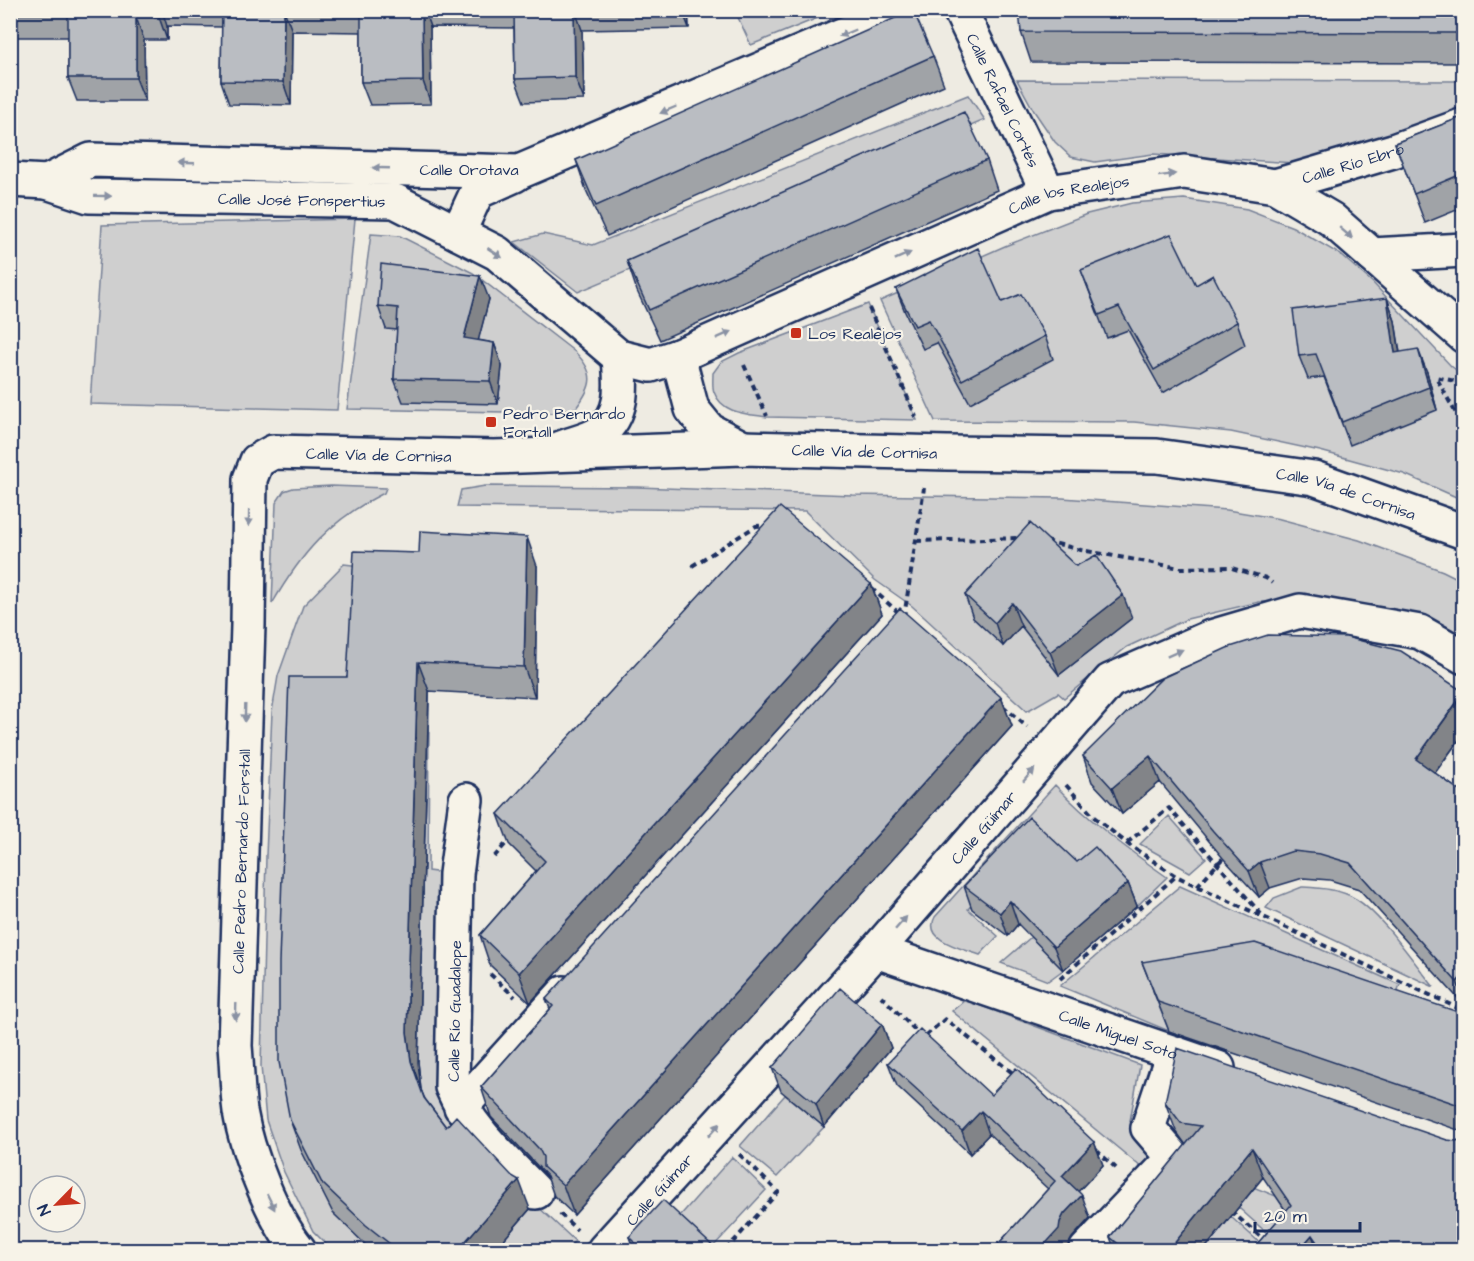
<svg xmlns="http://www.w3.org/2000/svg" width="1474" height="1261" font-family="'Architects Daughter',sans-serif">
<style>
.green{fill:#cfcfcf;stroke:#757f96;stroke-width:1.5}
.lines{fill:none;stroke-linecap:round;stroke-linejoin:round}
.minor-casing{stroke:#1b2f5e;stroke-width:38}
.path{stroke:#1b2f5e;stroke-width:4;stroke-dasharray:6 4.5;stroke-linecap:butt}
.minor{stroke:#f7f3e8;stroke-width:33}
.wall{fill:#a0a3a7;stroke:#1b2f5e;stroke-width:1.5}
.shaded-wall{fill:#828488;stroke:#1b2f5e;stroke-width:1.5}
.building{fill:#babdc2;stroke:#1b2f5e;stroke-width:1.5}
.oneway{fill:#8991a3}
.poi-dot{fill:#c8321e;stroke:#f7f3e8;stroke-width:2}
.labels{text-anchor:middle;stroke-width:4.5;stroke-linejoin:round;paint-order:stroke}
.street-label{font-size:16px;fill:#1b2f5e;stroke:#f7f3e8}
.poi-label{font-size:16px;fill:#1b2f5e;stroke:#f7f3e8;text-anchor:start}
</style>
<rect width="100%" height="100%" fill="#eeebe2"/>
<filter id="ink" filterUnits="userSpaceOnUse"><feTurbulence type="fractalNoise" baseFrequency=".0167" numOctaves="2"/><feDisplacementMap in="SourceGraphic" scale="12" xChannelSelector="R" yChannelSelector="G"/><feConvolveMatrix kernelMatrix="1 2 1 2 8 2 1 2 1" color-interpolation-filters="sRGB"/></filter>
<g filter="url(#ink)">
<path class="green" d="M735,11H835L751,45Z
M1017,80L1463,81V122L1344,166L1153,154L1095,162L1071,157L1055,142L1034,111Z
M968,95L985,120L578,292L514,242L543,234L593,245Z
M1184,199L1247,209L1293,227L1341,255L1373,283L1451,366L1463,375V500L1404,474L1320,451L1231,432L1134,422L935,421L880,301L1005,246L1087,214L1132,203Z
M355,219L337,410L90,404L102,225Z
M371,234L400,236L473,273L575,352C596,373 593,386 576,408L556,413L347,409Z
M868,304L917,420L767,417C748,414 722,414 714,392C712,387 713,379 713,373L721,362L739,353Z
M331,486L386,488L384,493C330,520 302,552 272,604L276,503L284,491L293,488Z
M485,486L638,487L852,495L1062,498L1227,510L1280,519L1359,540L1443,571L1463,581V645L1322,602H1259L1187,619L1127,647L1064,698L1058,693L1027,711L912,606L875,580L805,511L457,507L461,490Z
M344,564L360,566L430,565L428,871L443,873L439,984L481,1154L575,1241L566,1250H332L313,1231L284,1172L266,1120L261,1066L266,856L272,712L278,676L303,606Z
M1055,785C1089,821 1127,849 1167,877L1137,906L1090,881L1039,830L968,909L998,936L980,955C964,949 922,941 935,917Z
M1169,816L1206,858L1190,872L1140,844Z
M1180,886L1400,985L1388,1014L1153,991L1169,1031L1060,986Z
M1302,887C1320,888 1341,889 1356,899C1382,915 1414,963 1434,987L1266,908L1274,898Z
M1031,937L1063,970L1048,981L1001,963Z
M965,1000L1140,1065L1130,1121L1161,1157L1147,1172L952,1011Z
M785,1095L824,1127L777,1177L740,1146Z
M732,1157L766,1190L711,1249L679,1217Z
M1185,1160L1276,1196L1313,1250H1286Z
M1231,1217L1268,1250H1203Z"/>
<g class="lines">
<g class="minor-casing">
<g id="minor">
<path id="s1" d="M960,10L1048,192"/>
<path id="s2" d="M10,180L47,182L89,196L395,201L497,253L619,357L651,365L678,356L1048,192L1184,172L1275,186L1331,219L1464,336"/>
<path d="M47,182L91,160L519,172L901,10"/>
<path id="s3" d="M1275,186L1393,151L1464,125"/>
<path d="M458,233L477,192L515,175"/>
<path d="M1372,255L1464,250"/>
<path d="M678,356L692,409L709,430L743,448"/>
<path d="M561,448C573,443 591,440 601,432C625,413 621,384 619,357"/>
<path d="M466,800L456,874L452,1087C470,1130 504,1159 536,1192"/>
<path id="s4" d="M876,951L1218,1068"/>
<path d="M461,1107L564,993"/>
<path id="s5" d="M299,1250C273,1219 247,1152 240,1111C237,1090 237,1068 235,1046L248,625L250,479L257,461L273,452L494,457L743,448L947,453L1157,456L1314,478L1464,532"/>
<path id="s6" d="M604,1250L876,951L1110,681L1211,637L1300,611L1420,632L1464,657"/>
<path d="M1086,1250L1174,1158L1148,1128L1173,1053"/>
</g>
</g>
<path class="path" d="M869,308L916,417
M744,365L767,416
M1464,383L1436,377L1464,428
M916,541L1020,538
M1046,541L1081,550L1180,568L1228,567L1266,578L1272,583
M692,566L756,526L767,525
M871,588L899,613
M904,617L924,488
M1003,706L1027,727
M1066,785L1094,817L1129,845L1176,876L1464,1011
M1127,843L1169,808L1261,914
M494,857L511,838
M1197,886L1224,857
M490,974L515,997
M1060,979L1176,876
M881,996L923,1038L945,1019L1015,1075
M1096,1150L1117,1169
M1231,1211L1264,1240
M560,1214L577,1230
M726,1250L778,1192L739,1154"/>
<use href="#minor" class="minor"/>
</g>
<path class="wall" d="M10,10H688L689,28L582,30L584,100L524,102L515,79L514,28L430,27L431,104L370,105L361,82V32L292,31L291,105L229,104L221,81L222,27L167,26V40H144L145,101H77L68,78V37H10Z
M1464,10V63L1031,62L1021,32Z
M933,56L944,85L607,236L586,190L576,160Z
M1464,116V207L1425,223L1395,143Z
M987,160L997,190L660,340L637,291L627,261Z
M1081,270L1196,285L1237,322L1245,345L1163,393L1128,330L1107,338Z
M896,289L1002,302L1045,336L1053,359L970,403L937,343L923,349L905,312Z
M1387,298L1395,321L1400,352L1427,372L1437,410L1350,445L1324,377L1308,379L1299,356Z
M489,299L478,340L494,343L502,366L498,404L403,402L394,379L397,330L386,329L378,306Z
M537,566L535,697L429,691L418,1062L421,1090L425,1099L446,1127L530,1209L494,1251H372L333,1213L301,1150L290,1120L347,677Z
M1076,566L1132,618L1059,675L1021,626L1003,646L973,618L965,595Z
M871,584L882,614L530,1003L490,965L480,935L536,871L509,844L498,814Z
M1464,692V733L1435,773L1464,794V1005L1359,889L1330,880L1303,878L1270,888L1259,897L1223,858L1160,782L1122,814L1092,782L1083,756Z
M1001,697L1012,726L574,1215L554,1196L547,1176L491,1117L481,1087L550,1009L546,999Z
M1077,862L1128,883L1137,906L1063,970L1018,924L1008,936L972,909L964,886Z
M1142,962L1464,1014V1132L1169,1031Z
M882,1024L891,1048L824,1127L781,1091L772,1068Z
M888,1063L991,1095L1094,1142L1103,1165L1078,1191L1090,1218L1072,1238L1068,1245V1251H992L1048,1189L989,1134L970,1154L897,1086Z
M1165,1102L1464,1251H1251L1286,1211L1263,1177L1203,1251H1115L1110,1237L1186,1145L1176,1131Z
M629,1237L718,1251H634Z"/>
<path class="shaded-wall" d="M159,10H162L167,26V40L159,17Z
M284,10L292,31L291,105L283,82Z
M422,10H424L430,27L431,104L423,81Z
M574,10H575L582,30L584,100L575,77Z
M682,10H688L689,28Z
M136,17L144,40L145,101L136,78Z
M480,276L489,299L473,361L464,338Z
M1387,298L1395,321L1403,376L1395,353Z
M494,343L502,366L498,404L490,381Z
M1418,349L1427,372L1437,410L1429,387Z
M527,537L537,566L535,697L524,667Z
M871,584L882,614L530,1003L519,973Z
M1123,595L1132,618L1059,675L1050,652Z
M1012,603L1021,626L1003,646L995,623Z
M418,662L429,691L418,1062L421,1090L434,1128L411,1061L407,1032Z
M1464,693V733L1425,786L1416,759Z
M1001,697L1012,726L574,1215L563,1185Z
M1150,756L1160,782L1122,814L1112,788Z
M1260,862L1270,888L1259,897L1249,871Z
M1128,883L1137,906L1063,970L1054,947Z
M1010,901L1018,924L1008,936L1000,913Z
M1464,974V1001L1457,982Z
M882,1024L891,1048L824,1127L816,1104Z
M981,1111L989,1134L970,1154L962,1131Z
M1094,1142L1103,1165L1071,1199L1062,1176Z
M1252,1148L1263,1177L1203,1251H1168Z
M519,1180L530,1209L494,1251H457Z
M1082,1195L1090,1218L1072,1238L1068,1245V1251H1039L1060,1222L1064,1214Z
M1312,1235L1318,1251H1298Z"/>
<path class="building" d="M10,10H159V17H136V78H68V14H10Z
M222,10H284L283,82L221,81Z
M361,10H422L423,81L361,82Z
M514,10H574L575,77L515,79Z
M913,10L933,56L596,206L576,160Z
M1019,10H1464V33L1021,32Z
M964,112L987,160L649,310L627,261Z
M1464,116V173L1414,194L1395,143Z
M1171,234L1196,285L1213,275L1237,322L1154,370L1119,307L1099,315L1081,270Z
M978,248L1002,302L1021,294L1045,336L962,380L929,320L915,326L896,289Z
M381,264L480,276L464,338L494,343L490,381L394,379L398,308L378,306Z
M1387,298L1395,353L1418,349L1429,387L1342,422L1316,354L1299,356L1293,310Z
M780,507L871,584L519,973L480,935L545,861L498,814Z
M1030,523L1076,566L1096,555L1123,595L1050,652L1012,603L995,623L965,595Z
M420,531L527,537L524,667L418,662L407,1032L411,1061L424,1098L446,1127L456,1116L512,1176L519,1180L457,1251H399L366,1225L322,1183L290,1120L279,1062V962L289,677H347L354,551L419,553Z
M900,608L1001,697L563,1185L543,1167V1157L539,1149L481,1087L553,1006L546,999Z
M1268,635L1346,637L1401,651L1464,692L1416,759L1464,794V974L1457,982L1350,863L1320,854L1293,851L1260,862L1249,871L1213,831L1150,756L1112,788L1083,756L1162,678L1227,648Z
M1029,817L1077,862L1095,847L1128,883L1054,947L1010,901L1000,913L964,886Z
M1255,943L1464,1014V1108L1459,1105L1158,1002L1142,962Z
M840,988L882,1024L816,1104L772,1068Z
M920,1029L991,1095L1016,1068L1094,1142L1062,1176L1082,1195L1064,1214L1060,1222L1059,1229L1039,1251H992L1055,1181L981,1111L962,1131L888,1063Z
M1177,1048L1447,1140L1456,1141L1464,1138V1251H1323L1312,1235L1298,1251H1251L1291,1205L1252,1148L1168,1251H1127L1110,1237L1201,1126L1181,1123L1165,1102Z
M663,1200L718,1251H643L629,1237Z"/>
<defs><path id="oneway-solid" d="M-6-.8H1V-3.2L6.5 0L1 3.2V.8H-6Z" transform="scale(1.5)"/></defs>
<g class="oneway">
<use href="#oneway-solid" transform="translate(847 33) rotate(157)"/>
<use href="#oneway-solid" transform="translate(668 110) rotate(157)"/>
<use href="#oneway-solid" transform="translate(186 163) rotate(-178)"/>
<use href="#oneway-solid" transform="translate(381 168) rotate(-178)"/>
<use href="#oneway-solid" transform="translate(1167 175) rotate(-7)"/>
<use href="#oneway-solid" transform="translate(103 196) rotate(1)"/>
<use href="#oneway-solid" transform="translate(1346 233) rotate(41)"/>
<use href="#oneway-solid" transform="translate(495 253) rotate(33)"/>
<use href="#oneway-solid" transform="translate(903 256) rotate(-24)"/>
<use href="#oneway-solid" transform="translate(724 335) rotate(-24)"/>
<use href="#oneway-solid" transform="translate(249 518) rotate(91)"/>
<use href="#oneway-solid" transform="translate(1175 653) rotate(-24)"/>
<use href="#oneway-solid" transform="translate(245 713) rotate(92)"/>
<use href="#oneway-solid" transform="translate(1029 775) rotate(-49)"/>
<use href="#oneway-solid" transform="translate(901 923) rotate(-49)"/>
<use href="#oneway-solid" transform="translate(236 1012) rotate(92)"/>
<use href="#oneway-solid" transform="translate(714 1130) rotate(-48)"/>
<use href="#oneway-solid" transform="translate(271 1202) rotate(64)"/>
</g>
</g>
<g class="poi-dot">
<rect x="790" y="327" width="12" height="12" rx="3"/>
<rect x="485" y="416" width="12" height="12" rx="3"/>
</g>
<g class="labels">
<g class="street-label">
<text dy="6" stroke="none"><textPath href="#s1" startOffset="100">Calle Rafael Cortés</textPath></text>
<text dy="6" stroke="none"><textPath href="#s3" startOffset="81">Calle Río Ebro</textPath></text>
<text x="469" y="175">Calle Orotava</text>
<text dy="6" stroke="none"><textPath href="#s2" startOffset="1148">Calle los Realejos</textPath></text>
<text dy="6" stroke="none"><textPath href="#s2" startOffset="294">Calle José Fonspertius</textPath></text>
<text dy="6" stroke="none"><textPath href="#s5" startOffset="1414">Calle Vía de Cornisa</textPath></text>
<text dy="6" stroke="none"><textPath href="#s5" startOffset="928">Calle Vía de Cornisa</textPath></text>
<text dy="6" stroke="none"><textPath href="#s5" startOffset="1900">Calle Vía de Cornisa</textPath></text>
<text dy="6" stroke="none"><textPath href="#s6" startOffset="568">Calle Güímar</textPath></text>
<text dy="6" stroke="none"><textPath href="#s5" startOffset="402">Calle Pedro Bernardo Forstall</textPath></text>
<text transform="translate(454 1011) rotate(-89)" y="6">Calle Río Guadalope</text>
<text dy="6" stroke="none"><textPath href="#s4" startOffset="256">Calle Miguel Soto</textPath></text>
<text dy="6" stroke="none"><textPath href="#s6" startOffset="82">Calle Güímar</textPath></text>
</g>
<g class="poi-label">
<text x="808" y="339">Los Realejos</text>
<text x="503" y="419">Pedro Bernardo<tspan x="503" dy="18">Fortall</tspan></text>
</g>
</g>
<rect width="1474" height="1261" fill="none" stroke="#f7f3e8" stroke-width="36"/>
<rect x="18" y="18" width="1438" height="1225" fill="none" stroke="#1b2f5e" stroke-width="2" filter="url(#ink)"/>
<g transform="translate(57 1204) rotate(245)"><circle r="28" fill="#f7f3e8" stroke="#9fa5b1" stroke-width="1.5"/>
<path d="M0-4.5L10 22L0 15L-10 22Z" fill="#c8321e"/>
<text y="-9" font-size="16" font-weight="bold" text-anchor="middle" fill="#1b2f5e">N</text>
</g>
<path d="M1255 1222v9h105v-9" fill="none" stroke="#1b2f5e" stroke-width="3"/>
<text x="1264" y="1222" font-size="18" fill="#1b2f5e" stroke="#f7f3e8" stroke-width="4.5" paint-order="stroke">20 m</text>
</svg>
